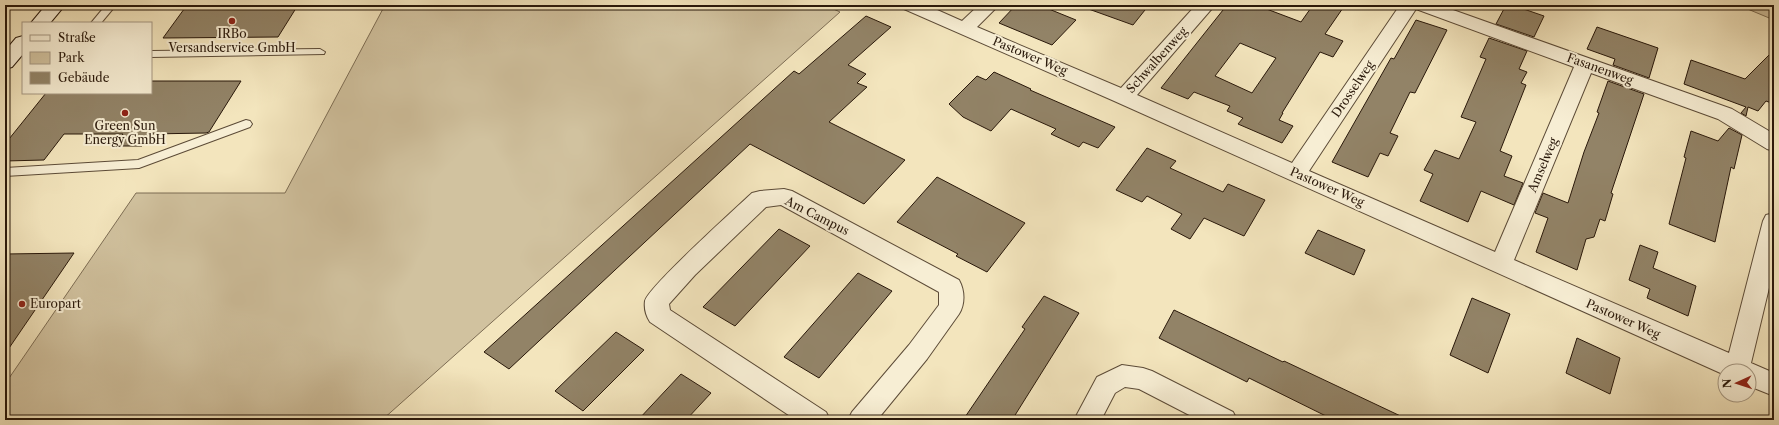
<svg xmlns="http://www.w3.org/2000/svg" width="1779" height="425" font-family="'Libre Caslon Text',serif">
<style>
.green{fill:#d1c29f;stroke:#7d6d54}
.building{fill:#928367;stroke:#29180a;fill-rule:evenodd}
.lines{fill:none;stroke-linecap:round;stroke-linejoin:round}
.lane-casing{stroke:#5c4b37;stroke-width:2}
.street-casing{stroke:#5c4b37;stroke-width:2}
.secondary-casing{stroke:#29180a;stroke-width:2}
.lane{fill:#f7eed4;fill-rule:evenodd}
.street{fill:#f7eed4;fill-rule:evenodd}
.secondary{fill:#f7eed4;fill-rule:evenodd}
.poi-dot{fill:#8f2418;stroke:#f7eed4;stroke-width:1.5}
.labels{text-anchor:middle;stroke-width:4;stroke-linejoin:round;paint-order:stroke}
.poi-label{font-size:12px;fill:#29180a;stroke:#f7eed4}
.street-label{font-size:12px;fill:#29180a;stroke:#f7eed4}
</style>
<rect width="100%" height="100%" fill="#f3e5bd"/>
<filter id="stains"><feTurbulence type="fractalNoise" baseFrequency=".005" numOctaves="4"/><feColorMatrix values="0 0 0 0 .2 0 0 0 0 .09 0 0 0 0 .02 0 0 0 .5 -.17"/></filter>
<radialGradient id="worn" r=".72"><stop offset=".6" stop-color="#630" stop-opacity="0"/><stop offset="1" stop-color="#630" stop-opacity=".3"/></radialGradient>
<path class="green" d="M385,5H825L840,12L382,420H5V384L136,193H285Z
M1738,5H1774V20Z"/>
<path class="building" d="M187,5H298L278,37L163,38Z
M1016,5H1039L1076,20L1052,45L999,23Z
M1084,5H1149L1133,25L1083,7Z
M1227,5H1256L1301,22L1313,5H1345L1325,34L1343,41L1333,57L1320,52L1282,113H1283L1279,120L1293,126L1282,143L1238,124L1243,118L1227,111L1230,106L1194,92L1188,99L1161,88ZM1240,43L1276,58L1252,93L1215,76Z
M1506,5H1512L1544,16L1534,37L1496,24Z
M866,16L891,27L848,65L866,74L857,83L867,87L829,122L905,160L864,204L750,144L509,369L484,352L794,71L799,74Z
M1416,20L1447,30L1415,93L1410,92L1390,133L1398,136L1388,156L1380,153L1368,177L1332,162L1391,58L1394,59Z
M1597,27L1658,48L1649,78L1613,65L1615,59L1587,49Z
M1489,38L1527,51L1519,69L1527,72L1521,83L1526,85L1500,151L1512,156L1504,176L1523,183L1514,205L1481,191L1468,222L1420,201L1433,174L1424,170L1435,150L1459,159L1476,122L1461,117L1486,59L1480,57Z
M1774,50V104L1766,101L1758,111L1748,107L1746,116L1741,113L1746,107L1684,84L1691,60L1745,79Z
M994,72L1031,89L1030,90L1115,127L1098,148L1083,142L1079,147L1051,134L1056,129L1011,109L991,131L963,117L949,104L977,76L986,80Z
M151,81H241L209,132L206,133L150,134L142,146H114L123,134H64L44,160L5,161V144L46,93H151Z
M1608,81L1644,94L1611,193L1613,194L1605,221L1600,219L1594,237L1586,239L1577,270L1536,252L1548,218L1535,213L1543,193L1568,203L1584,152L1599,113L1597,112Z
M1729,128L1742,135L1734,169L1731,167L1715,242L1669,224L1686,158L1684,157L1691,131L1718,141Z
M1147,148L1176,161L1170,168L1223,192L1228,184L1265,200L1244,236L1204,218L1190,239L1171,229L1182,214L1147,196L1142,202L1116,190Z
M937,177L1025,223L987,272L956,256L958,254L897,222Z
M779,229L810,246L735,326L703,307Z
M1318,230L1365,250L1354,275L1305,253Z
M1640,245L1658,252L1653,268L1696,286L1688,316L1647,298L1650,289L1629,280Z
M74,253L5,354V254Z
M858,273L892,291L819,378L784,357Z
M1044,296L1079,313L1012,420H963L1025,329L1022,327Z
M1472,298L1510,314L1488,373L1450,355Z
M1174,310L1283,362L1284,361L1409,420H1334L1249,378L1247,382L1159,338Z
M616,332L644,350L583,411L555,391Z
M1577,338L1620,358L1610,394L1566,373Z
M681,374L711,393L686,420H638Z"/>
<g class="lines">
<g class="lane-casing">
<path id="lane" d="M106,5H116L101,23H91Z
M320,49L325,52L324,54L151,57V51Z
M246,120L250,121L252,124L250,127L139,168L5,176V168L138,160Z"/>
</g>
<g class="street-casing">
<path id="street" d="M901,5H926L962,21L979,5H999L977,27L1121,88L1196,5H1215L1137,95L1292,163L1400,5H1439L1732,109L1774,134V151L1767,149L1718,119L1591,73L1514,260L1729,353L1763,221L1766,215L1774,213V267L1751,363L1774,373V396L1749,386V371H1725V375L1112,100L904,9ZM1416,9L1574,67L1495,252L1309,171Z
M784,189L792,191L959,280C965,291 965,304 959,314L927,359L877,420H848L852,412L909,345L939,305V292L781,205L766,207L695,275L669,304L670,310L826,412L830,420H796L650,322C646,316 644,308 645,301C647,288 736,208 752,193L760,191Z
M1122,365L1143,368L1152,371L1233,412L1237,420H1199L1139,389L1125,387L1115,393L1101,420H1074L1097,377Z"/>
</g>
<g class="secondary-casing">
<path id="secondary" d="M46,5H65L50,23H31Z
M23,36V54L12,67L5,69V51L16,38Z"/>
</g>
<use href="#lane" class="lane"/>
<use href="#street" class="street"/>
<use href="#secondary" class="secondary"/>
</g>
<g class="poi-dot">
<circle cx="232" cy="21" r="4"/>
<circle cx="125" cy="113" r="4"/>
<circle cx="22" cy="304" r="4"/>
</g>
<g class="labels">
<g class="poi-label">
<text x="232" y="38">IRBo<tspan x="232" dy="14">Versandservice GmbH</tspan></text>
<text x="125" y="130">Green Sun<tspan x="125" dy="14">Energy GmbH</tspan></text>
<text x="30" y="308" text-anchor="start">Europart</text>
</g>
<g class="street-label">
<text transform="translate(1030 56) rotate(23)" y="4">Pastower Weg</text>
<text transform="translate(1157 60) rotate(-48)" y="4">Schwalbenweg</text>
<text transform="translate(1600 69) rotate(20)" y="4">Fasanenweg</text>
<text transform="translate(1353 89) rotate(-56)" y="4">Drosselweg</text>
<text transform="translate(1543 165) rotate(-67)" y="4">Amselweg</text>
<text transform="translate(1327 187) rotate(24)" y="4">Pastower Weg</text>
<text transform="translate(817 216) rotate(27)" y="4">Am Campus</text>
<text transform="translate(1623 319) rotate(24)" y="4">Pastower Weg</text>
</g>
</g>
<rect width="1779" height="425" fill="none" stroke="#f3e5bd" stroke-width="20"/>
<rect x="6" y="6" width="1767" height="413" fill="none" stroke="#29180a" stroke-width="2"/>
<rect x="10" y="10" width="1759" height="405" fill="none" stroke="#29180a"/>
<rect x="22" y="22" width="130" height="72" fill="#f7eed4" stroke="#a59883"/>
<rect x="30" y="35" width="20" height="6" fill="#f7eed4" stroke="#a59883"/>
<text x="58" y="42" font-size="12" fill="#29180a">Straße</text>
<rect x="30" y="52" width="20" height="12" fill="#d1c29f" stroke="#a59883"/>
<text x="58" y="62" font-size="12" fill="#29180a">Park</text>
<rect x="30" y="72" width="20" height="12" fill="#928367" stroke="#a59883"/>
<text x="58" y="82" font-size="12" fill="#29180a">Gebäude</text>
<g transform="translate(1737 383) rotate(267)"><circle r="19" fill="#f7eed4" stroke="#a59883"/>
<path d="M0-3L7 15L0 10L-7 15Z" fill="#8f2418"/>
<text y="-6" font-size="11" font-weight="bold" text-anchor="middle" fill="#29180a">N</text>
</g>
<rect width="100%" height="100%" filter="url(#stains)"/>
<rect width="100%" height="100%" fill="url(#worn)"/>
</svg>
